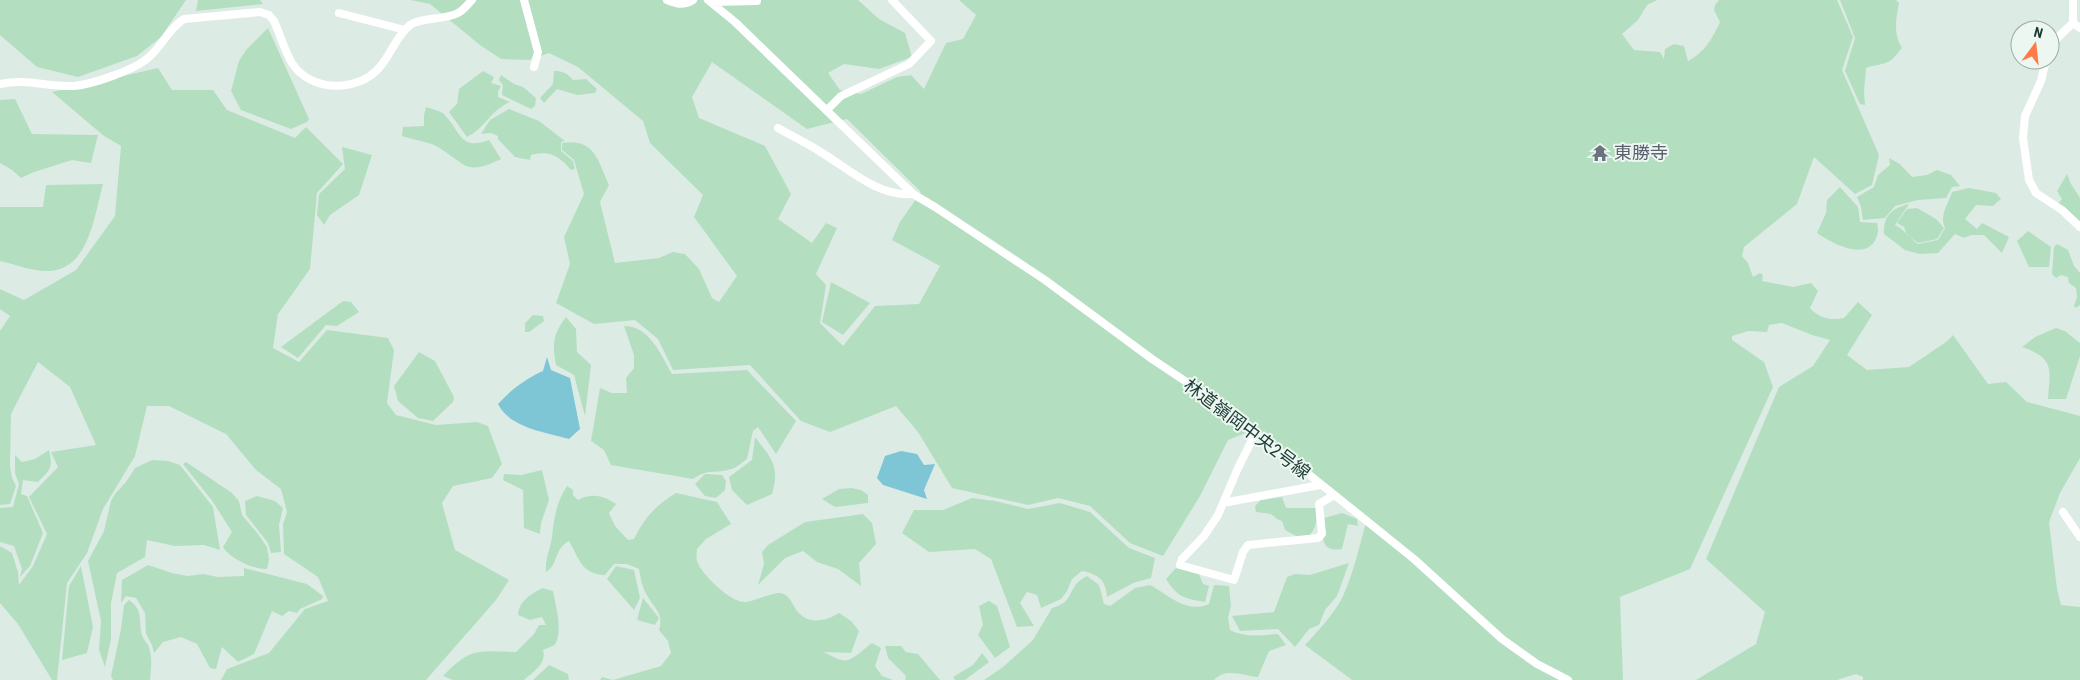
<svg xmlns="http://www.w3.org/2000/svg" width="2080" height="680" font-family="'Roboto Condensed','Noto Sans JP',sans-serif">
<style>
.green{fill:#b3dfc0;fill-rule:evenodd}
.water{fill:#7ec5d6}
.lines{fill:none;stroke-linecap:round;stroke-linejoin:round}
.minor{stroke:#fff;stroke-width:8}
.labels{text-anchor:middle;stroke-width:4;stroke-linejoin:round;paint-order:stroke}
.worship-label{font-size:18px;fill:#5b616d;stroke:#edf7f2;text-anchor:start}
.street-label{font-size:18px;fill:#1d3b34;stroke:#edf7f2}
</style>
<rect width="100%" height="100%" fill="#ddebe5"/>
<path class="green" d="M0,0H186L161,37L137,56L78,77L37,67L0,35Z
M198,0H260L263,4L196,11Z
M411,0H858L879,19L905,33L912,57L879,69L844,64L828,73L840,90L861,94L897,77L911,75L924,89L946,43L963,39L976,15L959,0H1657L1647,5L1638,20L1622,34L1634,50L1660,52L1664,59L1665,49L1674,44L1684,46L1688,61C1705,52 1712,39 1720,22L1714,10L1715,5L1719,0H1837L1853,37L1842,70L1879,155L1872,185L1855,194L1814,157L1797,204L1744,247L1742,256L1748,263L1753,277L1760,273L1763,275L1762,281L1793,287L1811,283L1818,291L1810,308C1819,318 1831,321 1844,318L1858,302L1872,315L1847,355L1867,370L1909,367L1946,342L1953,335L1988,384L2006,382L2027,402L2080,416V458L2060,493L2049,522L2057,589L2061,605L2080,607V680H1863V677L1856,674L1837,680H1696L1756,644L1765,612L1706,559L1779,387L1813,366L1830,340L1812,335L1782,323L1769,325L1767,332L1748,331L1732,336V340L1764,362L1773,387L1690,569L1620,597L1623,680H1352L1305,645C1318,631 1332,616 1341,600C1353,577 1360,543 1367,519L1253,430L1228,440L1200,496L1163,556L1130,543L1090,506L1058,498L1028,505L952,488L918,432L896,406L830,432L801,421L750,365L673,370L658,339L635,320L594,324L556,303L570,264L564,237L584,194L574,160L562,150V143C595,138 598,161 609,185L600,202L615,263L659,258L673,252L685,254L699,269L712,298L719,302L737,276L694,217L703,195L650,143L643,121L578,67L549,53L529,60L501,59L480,45L430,4ZM712,62L807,129L847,119L921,192L900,222L892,240L940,266L919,304L875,306L843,346L820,323L826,285L816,274L837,228L826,223L812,243L778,219L791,194L765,146L699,118L692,97Z
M1840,0H1896L1899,3C1896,19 1893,34 1902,48C1896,55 1892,62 1882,64C1876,66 1872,65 1866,68L1864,92L1865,105L1860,104L1845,71L1855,38Z
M268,28L309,119L307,122L291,129L241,110L231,91L239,61L246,50Z
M158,68L172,90H213L227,110L295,138L306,127L343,164L317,193L310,269L278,314L273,348L299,362L327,330L388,338L394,350L387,403L396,415L436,425L477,422L488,426L502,464L492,478L453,486L442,503L455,550L509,580L496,600L426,680H221L227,669L269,653L305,609L328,601L318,577L284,554L283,524L287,512L281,489L256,470L226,434L169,406H147L135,456L103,509L87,553L67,583L57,680H52L18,624L0,603V546L12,553L18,572L19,585L33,566L47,534L29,497L58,467L51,452L96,445L70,387L38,362L11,414L10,466L12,478L16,486L10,504L0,505V331L10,316L0,309V289L24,300L76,270L115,216L121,146L104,136L52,92Z
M483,71L494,77L491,83L501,86L498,91V97L510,102C492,109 484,129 467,137L449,112L457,104L459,89Z
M554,71C563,71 567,73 573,80L586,79L597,89L595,93L577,95L557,89L544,103L540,98L553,84Z
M501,75L514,84L523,87L536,98L535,106L531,109L502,95L503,85L499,80Z
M15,99L32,134L98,135L91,163L72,160L34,172L21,178L12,170L0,163V100Z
M426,107C432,109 441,111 444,114C461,132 460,151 489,140L501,159C464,177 466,163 436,146C426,141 413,140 402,136L403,127L424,126V115Z
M509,109L539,121L565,141L561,142V151L573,161L575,169L571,170C559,156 550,150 531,155L530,160L515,157L498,139V136L491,133L481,134L490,120Z
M342,147L372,155L359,195L330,215L324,225L317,215L319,194L345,169Z
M1889,158L1900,164L1912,177L1927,175L1937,170L1951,175L1960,186L1952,187L1946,198L1918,200L1895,206L1885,218L1863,220L1861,207L1857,197L1874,187L1878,175L1890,165Z
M2067,174L2071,184L2080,198V221L2058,204L2062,199L2057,191Z
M103,184C94,216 89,272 46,271C31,271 14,264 0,261V207H43L46,185Z
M1840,187L1858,207L1860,222L1877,223C1879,230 1878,236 1874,242C1862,260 1830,242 1817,233L1826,213L1827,200Z
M1969,188L1996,193L2001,199L1993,206L1976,205L1965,219L1977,229L1982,223L2009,237L2002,253L1984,235H1971L1964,238L1955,234L1938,253L1919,254L1905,250L1884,234C1883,215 1893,208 1909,204L1895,225C1904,229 1909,238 1918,244L1938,240L1945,228C1939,215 1948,205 1952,192Z
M1917,208L1936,219L1944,228L1937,239L1918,243L1907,235L1904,227L1897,223L1907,209Z
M2028,231L2051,247L2049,267H2029L2017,241Z
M2057,244L2068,250L2074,266L2080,273V305L2076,308L2074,306L2077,297L2076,288L2069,283L2068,277L2061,275L2056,278L2052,274L2054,247Z
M831,282L870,303L843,335L822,322Z
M343,301L351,302L359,312L337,326L326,325L298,358L281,347Z
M533,315L543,316L544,321L529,332H525V323Z
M566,317L576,329L577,352L591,365L585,416L574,375L556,365C552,343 553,335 566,317Z
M624,326C650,326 661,355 672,374L747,370L796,421L776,454L758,427L753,431L747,459C742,462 737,468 731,469C713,475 711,467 693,479L611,465L604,450L591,441L600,388L612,393H627L626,378L634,368V355Z
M2056,328L2065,331L2080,343V356L2066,399H2048C2050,368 2055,359 2022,347L2035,337Z
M419,352L435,361L454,397L453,402L433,421L418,418L398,401L394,386Z
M755,437C772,459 780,466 772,494L747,505L732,490L729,477L752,460Z
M49,450C53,468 51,469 38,482L23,480L21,494L27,496L43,533L30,566L20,577L22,569L14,546L0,542V508L13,507L19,484L15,473V455L22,462L35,459Z
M152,460L168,461L180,465L213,507L220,550L204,545L175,546L147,540L145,557L117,573L111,603V639L105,667L99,650L101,621L88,561L104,531L111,501L115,494L126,482L135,468Z
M186,462L232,493L239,501L242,515L258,534L267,547L269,560L267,569C254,570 229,558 223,547L232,532L213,502L183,464Z
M542,470L549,500L541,523L540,534L524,528L523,490L503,480L504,474L521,475Z
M705,474L722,475L726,481L725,490L716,498L705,496L695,484Z
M567,486L573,490V495L578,500C591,493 603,495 616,504L609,513L615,526L628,540L634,539C643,519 657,504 676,493L717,502L731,524L706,539L697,549C697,553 696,558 697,561C701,574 732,604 746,602C754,601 774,592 780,593C792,595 792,607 800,614C811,625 828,620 839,613L851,621L859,631L851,653L823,652C830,654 835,659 842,660C852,663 864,648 872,643L881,648L875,666L882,676L893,680H600L602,677L613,680L661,666L671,653L668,641L659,630C664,614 655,609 648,597C642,588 641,579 639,569L627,564H614L605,575C582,575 579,558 569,541C553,550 559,564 546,572C545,557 550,551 552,537C554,518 556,503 567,486Z
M851,488L861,490L868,495V503L835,507L822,499L839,489Z
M257,496L275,501L283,508L279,525L281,552L271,553L268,543L246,515L245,501Z
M1282,497L1286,508H1316C1317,520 1317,527 1309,536L1298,537L1285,530L1282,521L1277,519L1271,514L1256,512L1255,506L1261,500Z
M972,498L995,501L1028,509L1060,503L1090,512L1129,548L1155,558L1151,578L1133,583L1107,597C1106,580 1098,574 1082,571L1072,579L1067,591L1061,599L1041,608L1037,595L1027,592L1020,603L1034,626L1017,627L991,559L975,549L929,552L902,533L914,510H943Z
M1342,513L1357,519L1358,526L1348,524L1342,549C1318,553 1323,534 1324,518Z
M863,514L872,523L876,544L859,563L861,586L838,569L817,562L803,551L785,558L758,585L764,564L762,552L768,545L805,522Z
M1349,563L1337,596L1325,610L1319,625L1309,629L1295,647L1278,629L1240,631L1232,616L1274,612L1287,577L1295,574L1310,575Z
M148,565L172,573L188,576L203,574L218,577L244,576V568L307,584L323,596L322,599L300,609L297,613L289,611L282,616L272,611L254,654L238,662L222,647L216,669L210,668L197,644L181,637L163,642L154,653L152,645L146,634L145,613L136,598L126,596L121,603L122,580Z
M81,566L93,627L87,653L62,660L69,586Z
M616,566L634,570L640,598L634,610L607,579Z
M1176,568L1199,574L1203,584L1209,586L1205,602C1184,598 1178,598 1166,579Z
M1087,576L1099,585L1104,604L1110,606L1135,588L1150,585C1169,595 1186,614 1209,604L1214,585L1229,586L1231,606L1228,617L1230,630C1246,638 1261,635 1278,634L1286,645L1269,651L1258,677C1243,676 1226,667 1214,680H984L1003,667L1033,640L1052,608C1076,602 1066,586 1087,576Z
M543,588L553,591C556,608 563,629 555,645L543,650C547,664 534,671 524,680H453L443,676C471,647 477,651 516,652L534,634L539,625H546L542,617L530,620L518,615C518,602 532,593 543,588Z
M643,598L659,618L655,625L637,620Z
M129,600C144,610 138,621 142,635C143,639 146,642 148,645C153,656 151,668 150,680H113L111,676L121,629L124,605Z
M989,601L997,606L1010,647L995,658L978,635L983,625L979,606Z
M885,646H901L906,652L918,654L940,680H905L906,676L888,658Z
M982,653L989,662L965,680H955L953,677L973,665Z
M549,665L568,674L569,680H533Z"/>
<path class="water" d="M547,357L551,370L570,378L580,429L569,439C545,432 510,428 498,404C511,390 525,379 543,371Z
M901,451L917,454L924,465L935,464L924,490L927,499L883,485L877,478L885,456Z"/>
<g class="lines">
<path class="minor" d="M524,0L538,52L534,67
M667,0C677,4 683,6 693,0
M708,0L735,22L913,194L935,207L1045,280L1152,359L1188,383L1291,460L1414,559L1502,639L1537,664L1568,680
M711,2L757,1
M339,13L405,30
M2073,23V0
M2050,49L2054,41L2073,23L2080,28
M2046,60L2041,81L2025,116L2023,138L2029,180L2036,193L2062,210L2080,227
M0,84C24,78 48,87 73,86C91,85 134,70 148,58C162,46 169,28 184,19L260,12L269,15L274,21C280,34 284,50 292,63C310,92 357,93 379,68C391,55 396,36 410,25C421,17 445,20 458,13C464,10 468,4 472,0
M827,110L841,96L909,64L931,41L892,0
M778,128C792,136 806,143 819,151C848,168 877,197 913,194
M1255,434L1238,468L1218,515L1204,536L1182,559L1180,565L1234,580L1243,552L1248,545L1318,538L1322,534L1319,504L1334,495
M1224,501L1228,502L1320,485
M2063,512L2080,537"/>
</g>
<defs>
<g id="temple-bare" transform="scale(1.35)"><path d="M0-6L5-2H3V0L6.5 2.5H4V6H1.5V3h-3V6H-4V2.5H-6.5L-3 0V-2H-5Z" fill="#6b7280" stroke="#edf7f2" stroke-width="2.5" paint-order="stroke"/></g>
</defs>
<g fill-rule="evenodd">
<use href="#temple-bare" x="1600" y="153"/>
</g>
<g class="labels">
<g class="worship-label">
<text x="1614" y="159">東勝寺</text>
</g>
<g class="street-label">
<text transform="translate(1247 429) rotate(37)" y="6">林道嶺岡中央2号線</text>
</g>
</g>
<g transform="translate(2035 45) rotate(15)"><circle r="24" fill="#edf7f2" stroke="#9aaca6"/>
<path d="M0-4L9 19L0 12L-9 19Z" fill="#ff7a46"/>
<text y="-8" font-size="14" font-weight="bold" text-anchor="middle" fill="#1d3b34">N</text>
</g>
</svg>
